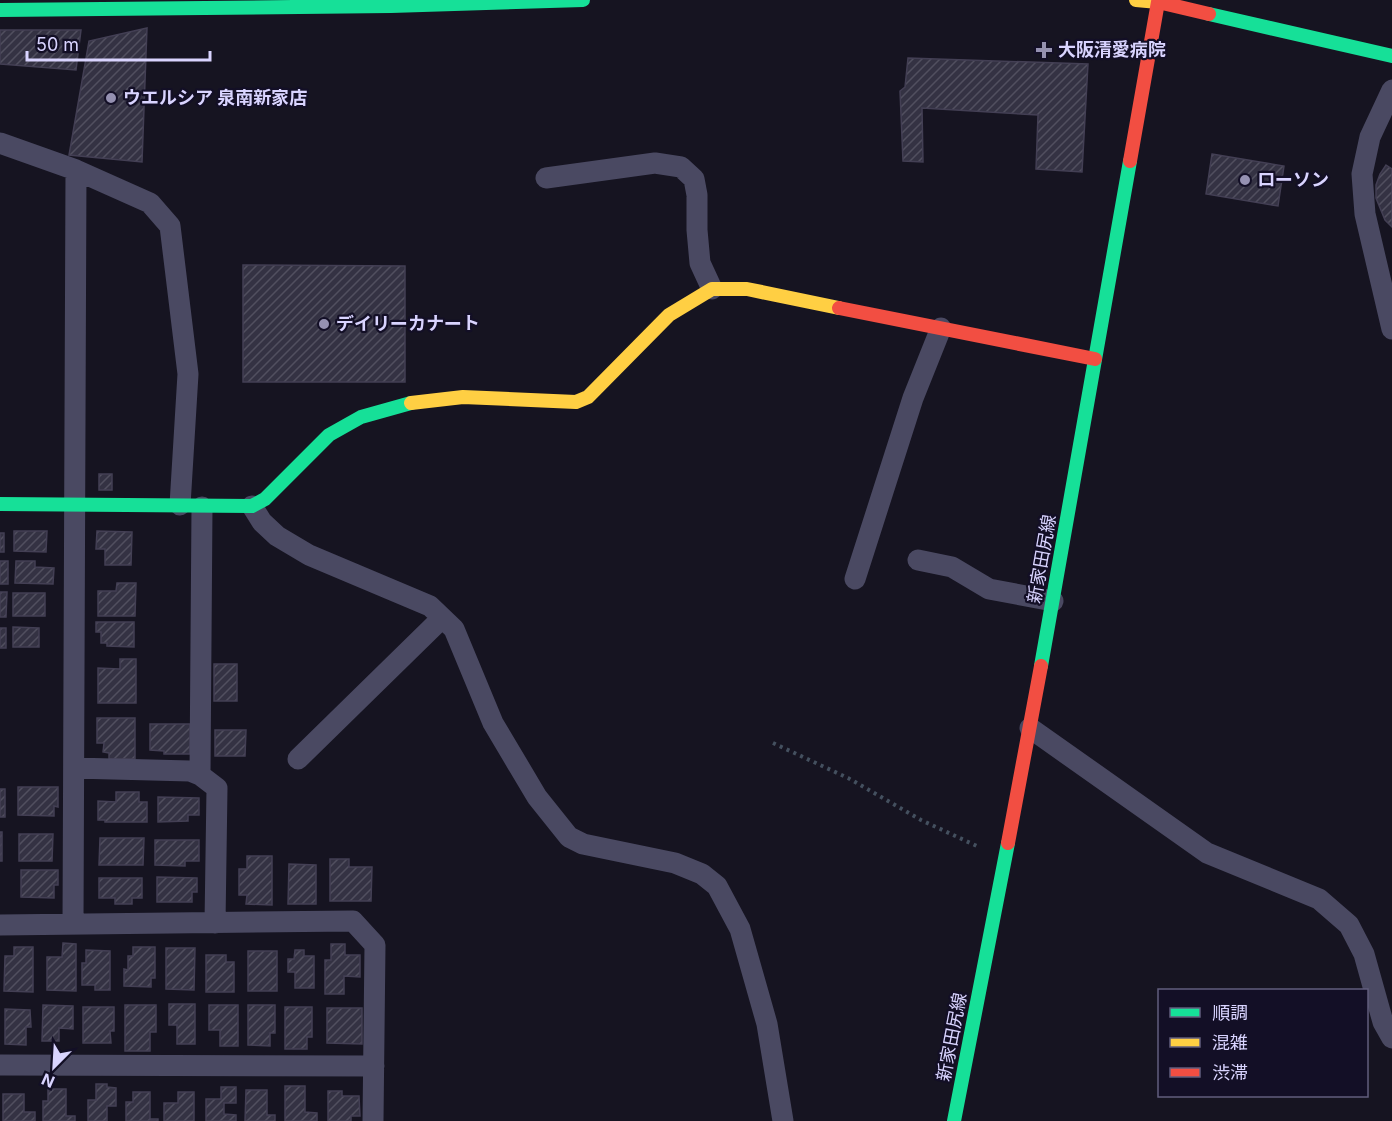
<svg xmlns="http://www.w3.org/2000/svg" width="1392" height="1121" font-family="Inter,'Noto Sans JP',sans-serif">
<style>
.building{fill:url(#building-hatch);stroke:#433f54;stroke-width:1.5}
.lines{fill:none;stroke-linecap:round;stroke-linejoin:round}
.path{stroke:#44505f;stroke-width:4;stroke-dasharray:3 4.5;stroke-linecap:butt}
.street{stroke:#4a4962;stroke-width:21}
.fast{stroke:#16e098;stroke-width:14}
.slow{stroke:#ffcf43;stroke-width:14}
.jam{stroke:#f24e42;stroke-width:14}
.poi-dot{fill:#9591b1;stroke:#130f26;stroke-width:2}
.labels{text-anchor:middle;stroke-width:4.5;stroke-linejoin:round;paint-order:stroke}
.poi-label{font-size:18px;font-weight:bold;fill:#d9d4ff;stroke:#130f26;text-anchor:start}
.street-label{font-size:18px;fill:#d9d4ff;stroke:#130f26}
</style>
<defs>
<pattern id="building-hatch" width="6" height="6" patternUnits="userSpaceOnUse" patternTransform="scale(1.5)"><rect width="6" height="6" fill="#343243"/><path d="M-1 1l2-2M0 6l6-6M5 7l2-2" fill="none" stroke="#514f5f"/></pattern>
</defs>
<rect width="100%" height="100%" fill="#161421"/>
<path class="building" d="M147,28L142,162L69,155L89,41Z
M0,30H81L76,70L0,64Z
M908,58L1088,64L1082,172L1036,169L1038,115L922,108L923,162L903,161L900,91L905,87Z
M1212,154L1284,166L1278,206L1206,194Z
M1386,165L1392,169V227L1385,220L1376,198V185L1380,174Z
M243,265L405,266V382H243Z
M99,474H112V490H99Z
M14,531H47L46,552L14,551Z
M97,531L132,532L131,565H105V549H96Z
M0,533H4V552H0Z
M0,561H8V584H0Z
M16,561H35V567L54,568L53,584L15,583Z
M117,583H136L135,616H98V591H116Z
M0,592H7L6,617H0Z
M13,593H45V616H13Z
M96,622H134V647L107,646V643H101V632H96Z
M13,627L39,628V647H13Z
M0,628H6V648H0Z
M120,659H136V703H98V668L120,669Z
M214,664H237V701H214Z
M97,718H135V759H109V753L103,752L104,743H97Z
M150,724H190V754H164V751L150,750Z
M215,730H246L245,756H215Z
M18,787H58V807L54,806V816L18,815Z
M0,789H5V817H0Z
M116,792H139V802H147V822H105V820H98V801L116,802Z
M158,797L199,798V815H188V821L158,822Z
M0,832H2V861H0Z
M19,834H53L52,861H19Z
M100,838H144L143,865H99Z
M155,840H199V861H185V866L155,865Z
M247,856H272V905L246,904L247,895H239V869H247Z
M330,859H349V867H372L371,901H330Z
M289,864L316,865V904H288Z
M21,870H58V885H54V898L21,897Z
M157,877L197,878V892H192V902H157Z
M99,878H142V898H132V904H115V898H99Z
M63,943L76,944V991L47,990V957H62Z
M331,944H345V955H360V977L344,976V994H325V960H331Z
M14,947H33V992L4,991L5,956H14Z
M133,947H155V978H151V987L124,986V969L128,970V956H133Z
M166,948H195L194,990L166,989Z
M86,950L110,951V990H95V985H82V963H86Z
M295,950H304V956H314V988H295V972H288V959H294Z
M248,951H277V991H248Z
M206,955H226V962H234V992H206Z
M169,1004H195V1044H177V1025H169Z
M43,1005L73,1006V1029L59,1028V1041H42Z
M125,1005H156V1032H150V1051H125Z
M209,1005H238V1046H220V1030H209Z
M248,1005H275V1033H270V1046L248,1045Z
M83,1007H114V1031H110L111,1043H83Z
M285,1007H312V1037H307V1049H285Z
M327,1008H362V1044L327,1043Z
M5,1009L30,1010L31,1027H26V1045L5,1044Z
M96,1084H107V1087L116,1088V1106H107V1121H88V1100H96Z
M285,1086H305V1112L317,1113V1121H285Z
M221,1087H236V1103H224V1114L236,1115V1121H206V1099H221Z
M48,1089H66V1116H75V1121H43V1101H48Z
M246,1090H267V1115H275V1121H245Z
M328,1091H342V1096H359L360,1116H351V1121H328Z
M133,1092H150V1119H158V1121H126V1102H133Z
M178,1092H194V1121H164V1103H178Z
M3,1094H24V1112H35V1121H3Z"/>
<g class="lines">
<path class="path" d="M773,743L848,778L921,820L979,847"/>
<path class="street" d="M1392,90L1370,137L1362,174L1365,214L1392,329
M0,143L76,170L150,203L170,226L188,374L180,505
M546,178L655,163L681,167L694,179L697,195V230L700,263L712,289
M252,506L262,522L277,536L309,555L430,606L454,629L493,723L537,797L569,837L583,844L675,863L702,874L717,886L740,929L767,1024L783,1121
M918,560L952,567L989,589L1053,601
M855,579L913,398L941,328
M1030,728L1207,853L1319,899L1349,925L1364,954L1383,1022L1392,1038
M298,759L442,618
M74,768L190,771L200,775L217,788L215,923
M200,775L202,507
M73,924L76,170
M0,925L353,921L375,945L373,1121
M0,1065L374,1066"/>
<path class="fast" d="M0,10L391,6L583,0
M1209,14L1392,56
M0,504L252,506L265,499L329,435L361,417L411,403
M1041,666L1130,161
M954,1121L1008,843"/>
<path class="slow" d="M1136,0L1158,2V0
M411,403L463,397L576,402L588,397L669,315L712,289H747L839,308"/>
<path class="jam" d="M1130,161L1158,2L1209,14
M839,308L1095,359
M1008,843L1041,666"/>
</g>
<g class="poi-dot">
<path d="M1041 41h6v6h6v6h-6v6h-6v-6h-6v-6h6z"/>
<circle cx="111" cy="98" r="6"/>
<circle cx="1245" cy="180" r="6"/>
<circle cx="324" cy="324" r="6"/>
</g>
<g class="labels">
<g class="poi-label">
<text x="1058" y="56">大阪清愛病院</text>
<text x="123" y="104">ウエルシア 泉南新家店</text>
<text x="1257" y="186">ローソン</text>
<text x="336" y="330">デイリーカナート</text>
</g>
<g class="street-label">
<text transform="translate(1042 559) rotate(-80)" y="6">新家田尻線</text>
<text transform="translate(952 1037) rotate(-79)" y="6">新家田尻線</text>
</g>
</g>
<rect x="1158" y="989" width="210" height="108" fill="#130f26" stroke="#625e7d" stroke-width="1.5"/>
<rect x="1170" y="1008" width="30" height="9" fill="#16e098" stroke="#625e7d" stroke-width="1.5"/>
<text x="1212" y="1019" font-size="18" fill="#d9d4ff">順調</text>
<rect x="1170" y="1038" width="30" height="9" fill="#ffcf43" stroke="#625e7d" stroke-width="1.5"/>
<text x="1212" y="1049" font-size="18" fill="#d9d4ff">混雑</text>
<rect x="1170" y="1068" width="30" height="9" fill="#f24e42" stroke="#625e7d" stroke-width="1.5"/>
<text x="1212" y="1079" font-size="18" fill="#d9d4ff">渋滞</text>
<g transform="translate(54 1067) rotate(204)" stroke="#130f26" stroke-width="4.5" paint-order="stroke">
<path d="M0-4.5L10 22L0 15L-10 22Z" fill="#d9d4ff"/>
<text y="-9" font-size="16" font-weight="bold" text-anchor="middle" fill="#d9d4ff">N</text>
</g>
<path d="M27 51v9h183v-9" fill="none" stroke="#d9d4ff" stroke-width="3"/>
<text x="36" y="51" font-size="18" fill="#d9d4ff" stroke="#130f26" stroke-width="4.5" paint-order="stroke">50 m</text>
</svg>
